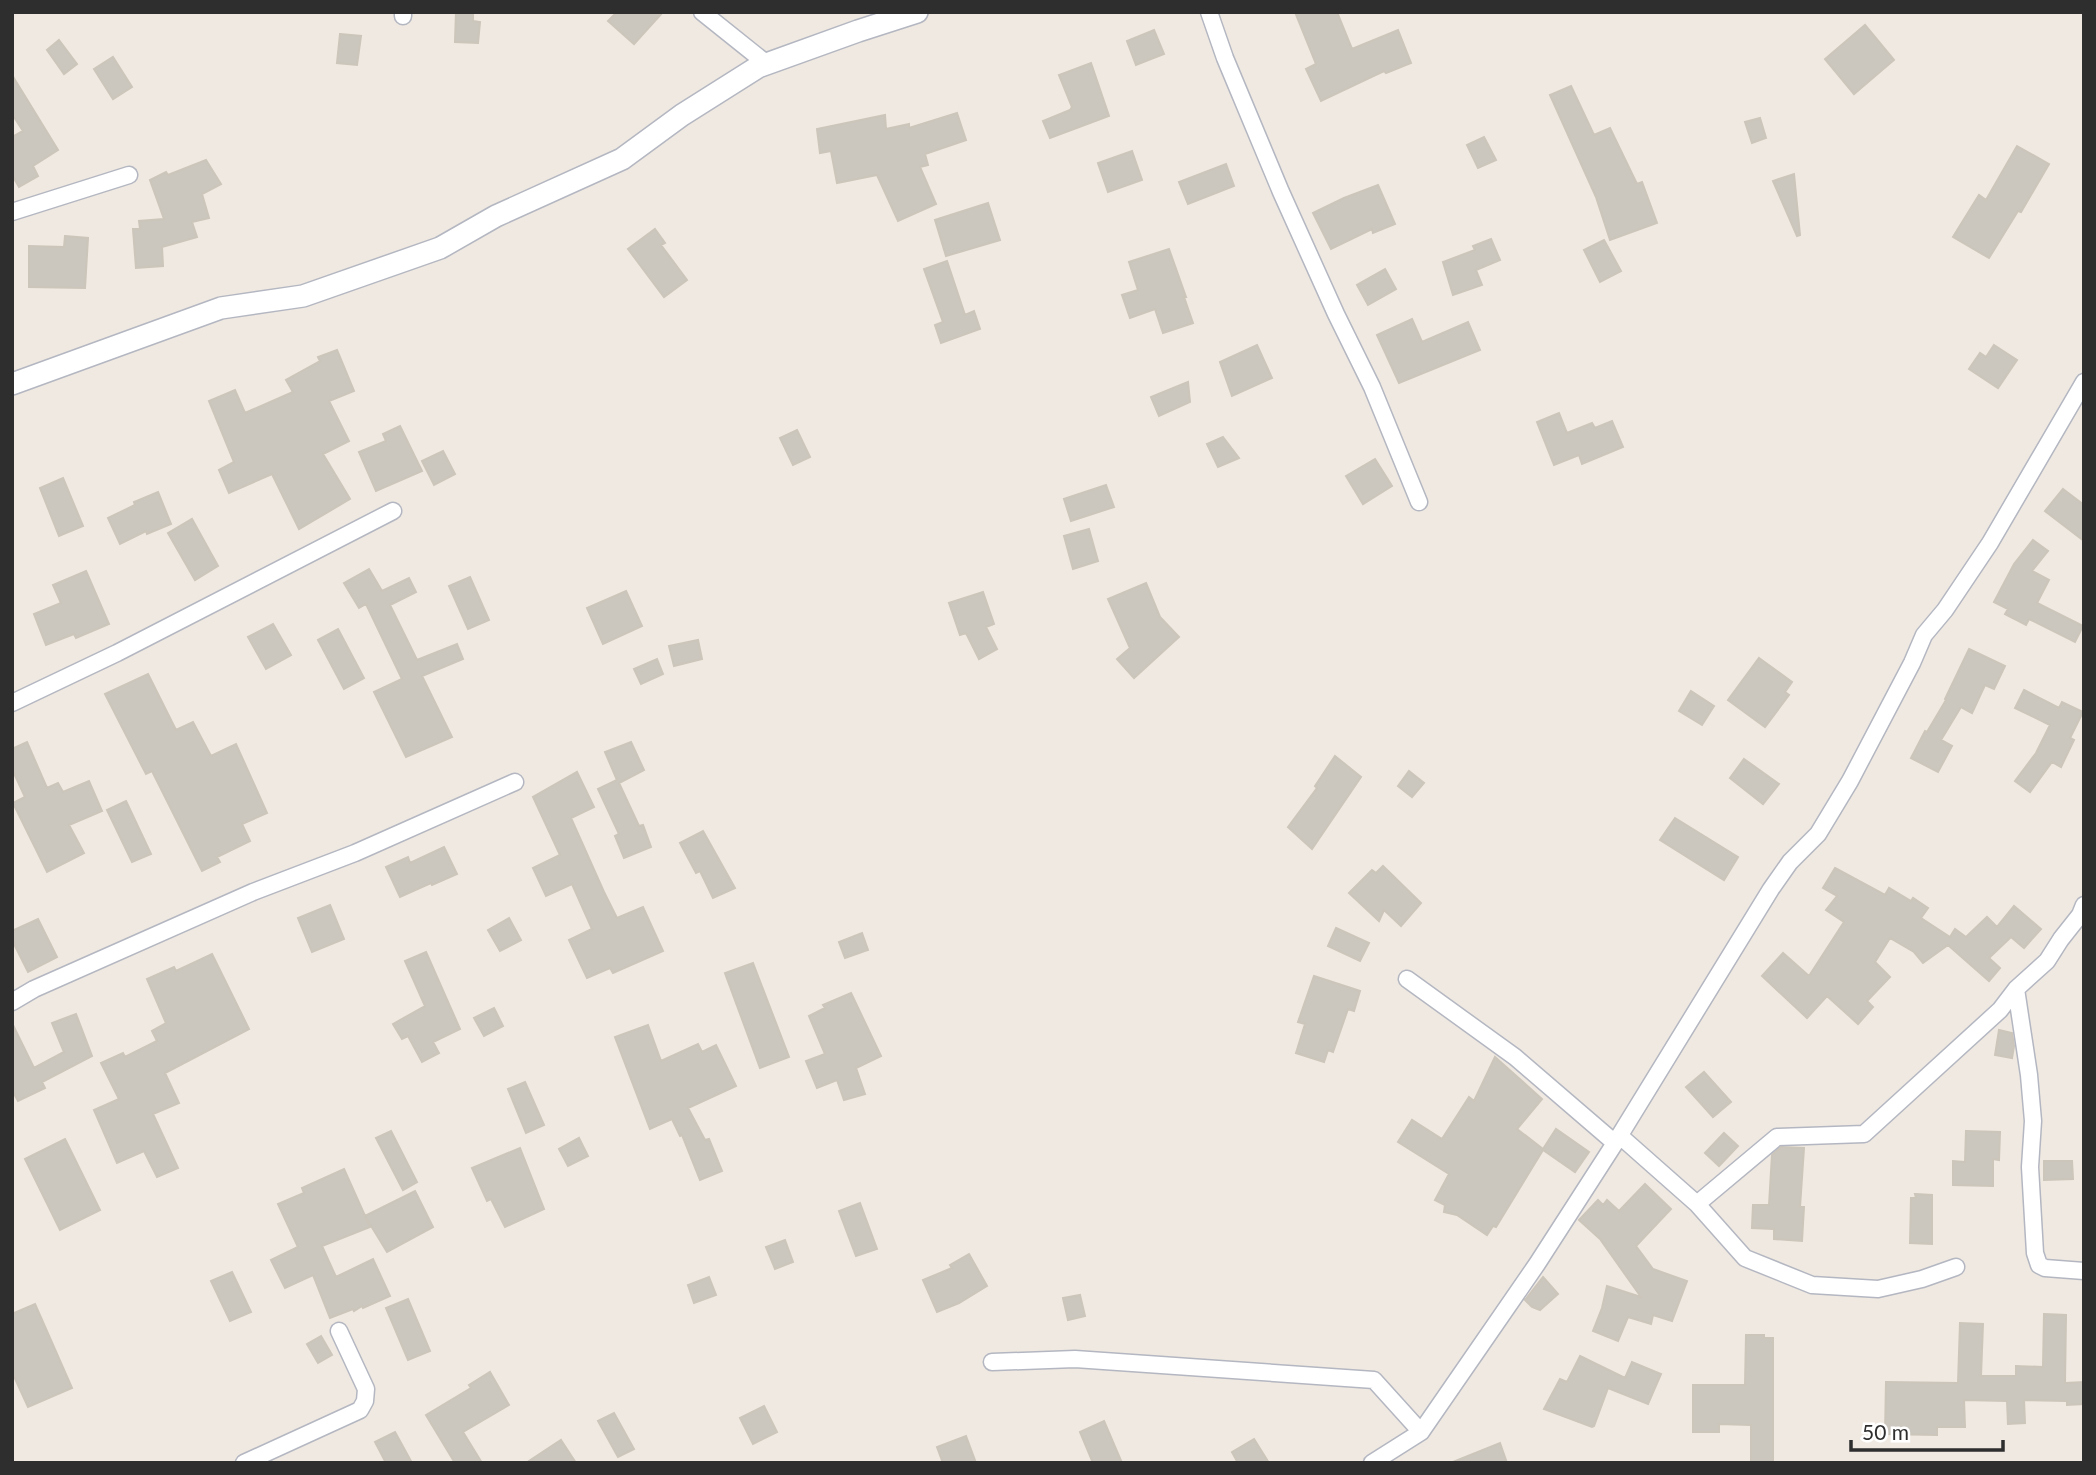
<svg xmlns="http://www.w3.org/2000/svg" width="2096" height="1475" font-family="Lato,sans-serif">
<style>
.building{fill:#cbc7bf;stroke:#cbc5ba;stroke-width:2}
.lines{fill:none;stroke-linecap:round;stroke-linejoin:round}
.minor-casing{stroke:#b4b7c1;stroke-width:19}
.tertiary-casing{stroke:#b4b7c1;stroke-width:24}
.minor{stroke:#fff;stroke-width:16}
.tertiary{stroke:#fff;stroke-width:21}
</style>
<rect width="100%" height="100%" fill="#efe9e1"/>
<path class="building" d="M456,12H473V21L480,22L478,43L455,42Z
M617,12H663L634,44L608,21Z
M1295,12H1337L1352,49L1398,30L1411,63L1386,73L1384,71L1321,101L1306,69L1316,64Z
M1865,25L1894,60L1854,94L1825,59Z
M1154,30L1164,54L1136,65L1127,41Z
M340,34L361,36L357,65L337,63Z
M59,40L77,64L64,74L47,50Z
M113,57L132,87L113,99L94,69Z
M1091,63L1109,116L1050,138L1043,121L1070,110L1072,107L1059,75Z
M12,75L58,150L33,166L38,176L19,187L12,175V137L23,131L12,114Z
M1571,86L1594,135L1610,128L1637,184L1642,182L1657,223L1610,240L1596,197L1550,95Z
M957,113L966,140L925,154L928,165L920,167L936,204L898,221L877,175L837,183L831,151L820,153L817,129L885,115L886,129L909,124V128Z
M1760,118L1766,138L1752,143L1745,122Z
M1484,137L1496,160L1478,168L1467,145Z
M2017,146L2049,164L2021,212L2018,211L1989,258L1953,237L1979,195L1986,200Z
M1132,151L1142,180L1108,192L1098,163Z
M206,160L221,184L202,194L209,218L192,222L197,237L162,247L163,266L136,268L133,229H140L139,221L164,219L150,180L166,172L168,175Z
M1226,164L1234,186L1188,204L1179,182Z
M1794,174L1800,235L1797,236L1773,181Z
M1378,185L1395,224L1373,233L1372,229L1331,249L1313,213L1344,198Z
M988,203L1000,240L946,256L935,220Z
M655,229L665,243L661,245L687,280L664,297L628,249Z
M65,236L88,238L85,288L29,287V246L64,247Z
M1491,239L1500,260L1476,270L1482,285L1453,295L1443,262L1475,250L1473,246Z
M1604,240L1621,271L1600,282L1584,250Z
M1169,249L1186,297H1184L1193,323L1163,333L1155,309L1130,318L1122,295L1138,290L1129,262Z
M947,261L965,315L974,311L980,329L941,343L935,325L943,322L924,269Z
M1385,269L1396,289L1368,305L1357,285Z
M1412,319L1422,342L1468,322L1480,350L1399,383L1377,335Z
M1257,345L1272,378L1232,396L1220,362Z
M1994,345L2017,360L1998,388L1969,369L1980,353L1986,357Z
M337,350L354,391L329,401L349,441L323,454L350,499L299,529L272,474L229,493L219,470L234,462L209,401L235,390L245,413L293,392L286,380L320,361L318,357Z
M1188,382L1190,402L1159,416L1151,397Z
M1559,413L1567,433L1592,423L1595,428L1612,421L1623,447L1582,464L1579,455L1554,465L1537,422Z
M400,426L422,471L376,491L359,452L386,441L383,434Z
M797,430L810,457L793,465L780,438Z
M1223,437L1239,458L1218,467L1207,444Z
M443,451L455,474L434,485L422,461Z
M1375,459L1392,486L1363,504L1346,476Z
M63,478L83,526L59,536L40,488Z
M1106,485L1114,507L1071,521L1064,499Z
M2063,489L2084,505V541L2045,511Z
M158,492L171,524L147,534L146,531L120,544L108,518L135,505L134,502Z
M192,519L218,566L195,580L168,533Z
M1089,529L1098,561L1073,569L1064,536Z
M2033,540L2048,551L2032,571L2049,580L2037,603L2083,626L2075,642L2029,619L2026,625L2005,614L2008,609L1994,602L2014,564Z
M369,569L382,591L409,578L416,592L390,605L417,660L457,644L463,659L422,676L452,737L406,757L374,692L402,679L366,604L359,608L344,583Z
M86,571L109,624L76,638L74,634L46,645L34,614L61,603L53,585Z
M470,577L489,620L468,629L449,586Z
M1146,583L1160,617L1179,637L1134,678L1117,659L1130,648L1108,599Z
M626,591L642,626L603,644L587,608Z
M983,592L994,624L986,627L997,649L979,659L966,633L960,635L949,603Z
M273,624L291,655L266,669L248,637Z
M338,629L364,678L344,689L318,640Z
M698,640L702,659L674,666L669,646Z
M1969,649L2005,666L1994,689L1985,685L1972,713L1961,707L1941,740L1952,746L1938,772L1911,758L1925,731L1927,732L1946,700L1945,699Z
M1759,658L1792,682L1785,692L1789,695L1765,727L1728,700Z
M657,659L663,674L641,684L634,669Z
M148,674L176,730L193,722L211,756L236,744L267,813L242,824L250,841L217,857L220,862L202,871L152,771L146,774L105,694Z
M2024,690L2059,708L2062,702L2083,712L2070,738L2074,740L2061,767L2052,762L2030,792L2015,781L2036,753L2050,725L2015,708Z
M1691,691L1714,706L1702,725L1679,711Z
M27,742L47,788L58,783L63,792L89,781L102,811L69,825L84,853L47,872L13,803L25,797L12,769V749Z
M631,742L644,770L619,783L639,826L643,825L651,847L624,858L615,836L619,834L598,789L617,780L605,752Z
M1335,756L1361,777L1312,849L1288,827L1317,788L1315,786Z
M1744,759L1779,784L1763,804L1730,778Z
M1409,771L1424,783L1412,797L1398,786Z
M577,772L594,807L571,818L604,892L617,918L643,907L663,951L613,973L610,968L587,978L569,940L592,929L572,884L546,896L533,868L560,855L533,797Z
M126,801L151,854L132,862L107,810Z
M1675,818L1738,857L1724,880L1660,840Z
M703,831L735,888L713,898L700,871L696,873L680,843Z
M444,847L457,874L432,885L431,883L400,897L386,867L408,857L410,863Z
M1383,866L1421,903L1401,926L1384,910L1379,921L1349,893L1372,870L1376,873Z
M1835,868L1885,895L1889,888L1911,901L1913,898L1928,908L1921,918L1950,937L1955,929L1966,937L1987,917L1997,927L2014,906L2041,929L2024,948L2011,937L1989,958L2000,968L1989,981L1948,945L1923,963L1914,952L1890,938L1875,962L1890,977L1867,1001L1873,1007L1858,1024L1827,996L1807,1018L1762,976L1783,953L1809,976L1844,922L1826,910L1837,896L1823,888Z
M330,905L344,939L312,952L298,918Z
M509,918L521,940L500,951L488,930Z
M38,919L57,957L28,972L12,940V931Z
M1336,928L1369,943L1360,961L1328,946Z
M862,933L868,950L845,958L839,942Z
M426,952L460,1029L433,1042L439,1053L422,1062L408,1036L402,1039L393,1024L425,1006L405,961Z
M212,954L249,1029L165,1073L179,1103L153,1114L178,1168L157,1177L144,1151L117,1163L94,1110L119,1099L101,1063L123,1053L125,1057L157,1041L152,1031L166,1023L147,979L174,967L176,971Z
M753,963L789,1057L760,1068L725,973Z
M1314,976L1360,991L1354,1011L1348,1009L1333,1052L1328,1050L1324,1062L1296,1053L1305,1024L1298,1022Z
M851,993L881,1056L856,1068L865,1094L844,1100L837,1080L817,1088L806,1061L825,1054L809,1016L825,1008L823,1005Z
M494,1008L503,1026L484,1036L474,1018Z
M76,1014L92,1056L42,1082L45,1088L18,1101L12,1090V1023L34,1068L64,1052L52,1023Z
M648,1025L661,1061L698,1044L702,1052L716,1045L736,1086L688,1108L705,1140L709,1139L722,1171L700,1180L682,1135L680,1136L672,1119L650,1129L615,1037Z
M1999,1030L2012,1033L2014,1046L2012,1058L1995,1055Z
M1495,1057L1542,1099L1517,1129L1543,1149L1556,1129L1589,1152L1575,1172L1543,1150L1496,1227L1493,1226L1487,1235L1457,1215L1444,1212L1445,1205L1435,1200L1449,1174L1398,1142L1412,1120L1442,1139L1469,1097L1474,1101Z
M1704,1072L1731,1102L1713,1117L1686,1087Z
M525,1082L544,1125L526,1133L508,1089Z
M391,1131L417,1182L403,1190L376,1138Z
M1966,1131L2000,1132L1999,1160L1993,1159V1186L1953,1185V1161L1965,1162Z
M1724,1133L1738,1146L1719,1166L1705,1153Z
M579,1138L588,1156L568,1166L559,1149Z
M65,1139L100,1210L60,1230L25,1159Z
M1781,1147L1804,1148L1800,1207H1804L1802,1241L1774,1239V1229L1752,1228L1753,1205H1769L1772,1155Z
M520,1148L544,1209L505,1227L491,1199L487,1201L472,1168Z
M2044,1161H2072L2073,1179L2044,1180Z
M344,1169L370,1227L322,1246L336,1277L373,1259L390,1296L363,1308L362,1306L354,1311L353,1309L330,1318L313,1275L285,1288L271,1260L298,1247L278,1204L304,1193L302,1188Z
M1645,1184L1671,1209L1636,1246L1653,1269L1687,1281L1672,1321L1653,1315L1651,1324L1628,1317L1618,1341L1593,1331L1602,1308L1607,1286L1641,1297L1600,1239L1579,1220L1598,1200L1603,1205L1607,1200L1619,1211Z
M415,1191L433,1227L387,1252L365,1216Z
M1915,1194L1932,1195V1244L1910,1243L1911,1198H1916Z
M860,1203L877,1249L856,1256L839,1211Z
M785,1240L793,1262L775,1269L766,1247Z
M969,1254L987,1286L959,1303L937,1312L923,1280L952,1268L950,1265Z
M232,1272L251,1312L230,1321L211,1281Z
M709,1277L716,1295L694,1303L688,1285Z
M1543,1277L1558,1294L1540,1310L1532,1307L1525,1300Z
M1080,1295L1085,1316L1068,1320L1063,1298Z
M408,1299L430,1351L408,1360L386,1308Z
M35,1304L72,1388L28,1407L12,1372V1314Z
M2044,1314L2066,1315L2065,1383L2084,1382V1404L2067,1405V1401L2024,1400L2025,1423L2008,1424L2007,1401L1964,1400L1965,1427H1937V1435L1885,1434L1886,1382L1958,1383L1960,1323L1983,1324L1981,1376H2016V1366L2043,1367Z
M1746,1335H1764V1338H1773V1463H1751V1425L1719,1424V1432H1693V1385H1745Z
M321,1336L332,1355L318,1363L307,1344Z
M1580,1356L1625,1378L1632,1362L1661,1374L1648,1404L1608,1388L1594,1426L1592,1427L1544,1409L1560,1379L1567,1382Z
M490,1372L509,1405L463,1432L482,1463H455L426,1415L471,1388L469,1385Z
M764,1406L777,1432L753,1444L740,1418Z
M614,1413L634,1449L618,1457L598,1421Z
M1104,1421L1122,1463H1093L1080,1432Z
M395,1432L412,1463H386L375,1442Z
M966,1436L976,1463H943L937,1447Z
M1254,1439L1269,1463H1238L1232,1452Z
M561,1440L576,1463H526Z
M1500,1443L1507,1463H1453V1462Z"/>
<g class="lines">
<g class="minor-casing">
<path id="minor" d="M403,12V16
M702,12L767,64
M1209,12L1225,58L1281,192L1336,314L1372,387L1419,502
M12,212L129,175
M12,703L117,653L393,511
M1407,979L1515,1057L1615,1143L1771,889L1790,862L1818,834L1850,781L1912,663L1924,635L1945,610L1990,543L2084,382
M2016,989L2029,1075L2033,1121L2030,1167L2035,1253L2039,1265L2045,1268L2084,1271
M12,1002L34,989L253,892L355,853L515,782
M1620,1136L1697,1204L1745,1258L1812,1285L1878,1289L1922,1279L1956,1267
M1697,1204L1777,1137L1864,1134L2000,1010L2016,989L2047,961L2061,939L2080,915L2084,905
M992,1362L1075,1359L1374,1380L1421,1432
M244,1463L360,1410L365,1401L366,1389L339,1331
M1372,1463L1421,1432L1537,1264L1615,1143"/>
</g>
<g class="tertiary-casing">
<path id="tertiary" d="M12,384L221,308L303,296L440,248L496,216L622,159L682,115L758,67L858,31L917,12"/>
</g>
<use href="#minor" class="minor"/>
<use href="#tertiary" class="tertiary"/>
</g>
<rect width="2096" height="1475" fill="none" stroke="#2e2e2e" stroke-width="28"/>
<path d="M1851 1440v10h152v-10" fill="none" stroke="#2e2e2e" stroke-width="3.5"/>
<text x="1862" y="1440" font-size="21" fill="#2e2e2e" stroke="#ffffff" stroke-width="5" paint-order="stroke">50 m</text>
</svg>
